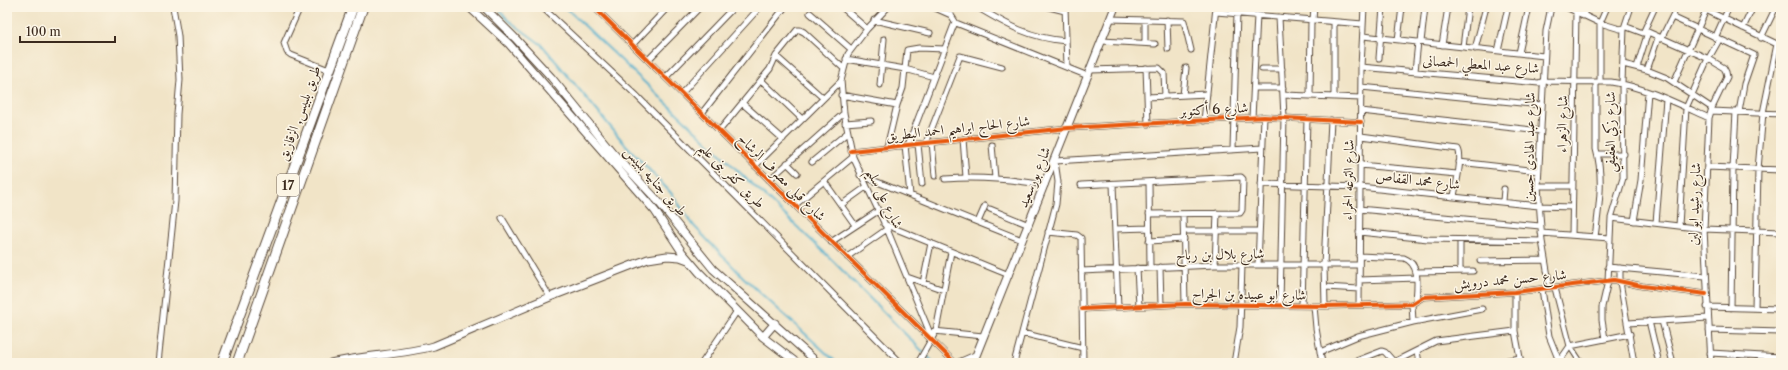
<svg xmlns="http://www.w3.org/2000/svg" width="1788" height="370" font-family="'Libre Caslon Text',Amiri,serif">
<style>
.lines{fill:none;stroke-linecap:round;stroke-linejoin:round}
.stream{stroke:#4cadcb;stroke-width:2}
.street-casing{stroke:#564637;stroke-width:7}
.secondary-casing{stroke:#564637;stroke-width:9}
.highway-casing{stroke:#564637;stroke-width:11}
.street{stroke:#fff;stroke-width:5}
.secondary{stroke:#fff;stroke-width:7}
.highway{stroke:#fff;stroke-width:9}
.cycleway-casing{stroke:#fcf5e5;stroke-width:6}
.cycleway{stroke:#e8590c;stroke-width:4}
.labels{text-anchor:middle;stroke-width:3;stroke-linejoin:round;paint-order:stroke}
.shield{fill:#fcf5e5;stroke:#75675a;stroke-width:1}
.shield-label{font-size:13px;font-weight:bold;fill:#3b2a1e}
.street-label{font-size:14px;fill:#3b2a1e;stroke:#fcf5e5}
</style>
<rect width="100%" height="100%" fill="#fcf5e5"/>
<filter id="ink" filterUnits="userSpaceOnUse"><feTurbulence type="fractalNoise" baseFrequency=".025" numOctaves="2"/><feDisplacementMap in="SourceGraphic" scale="8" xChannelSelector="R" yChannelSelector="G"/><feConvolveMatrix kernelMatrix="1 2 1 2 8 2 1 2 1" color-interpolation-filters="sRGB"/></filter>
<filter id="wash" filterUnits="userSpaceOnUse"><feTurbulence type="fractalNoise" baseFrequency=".012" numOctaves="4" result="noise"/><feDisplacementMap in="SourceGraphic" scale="16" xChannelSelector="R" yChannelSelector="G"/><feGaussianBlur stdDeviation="0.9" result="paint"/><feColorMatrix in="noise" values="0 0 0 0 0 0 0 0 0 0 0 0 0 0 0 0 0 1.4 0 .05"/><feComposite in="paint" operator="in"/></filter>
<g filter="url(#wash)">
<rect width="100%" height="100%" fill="#f1e4c7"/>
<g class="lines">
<path class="stream" d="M498,7L508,20L542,45L624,143L671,193L694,226L743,277L837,363
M565,7L828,256L934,363"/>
</g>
</g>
<g filter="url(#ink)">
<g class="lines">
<g class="street-casing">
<path id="street" d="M300,7L284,43L287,52L291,55L329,70
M542,7L635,94L901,363
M594,7L955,363
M842,7L867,29
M888,7L867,29L848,54L841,81L844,113L853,157L887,229L932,338
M933,7L951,15L956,23L1088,76
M977,7C1007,25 1030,38 1066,41
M1049,7L1065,11
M1065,7L1067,67
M1566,7L1600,23L1620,29L1627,27L1643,33L1648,32L1709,59L1724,68L1726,72L1727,77L1712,108L1709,118L1704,229L1711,363
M1706,10L1781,46
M1216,12L1363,24
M810,13L851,49
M1583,16L1586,7
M1279,17L1284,117L1280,305
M1672,17L1754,55L1744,84L1739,112
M1110,19L1184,21L1191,50
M874,20L930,33
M1167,20L1168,49
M1313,20L1314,7
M1743,28L1753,7
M1643,33L1655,7
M1363,36L1544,56
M1715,38L1729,7
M1761,38L1776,7
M1661,39L1677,7
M1398,40L1402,7
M1102,41L1155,44
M1421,42L1425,7
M1145,43V20
M633,44L668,7
M1442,45L1448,7
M1463,47L1468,7
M1475,49L1486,7
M1498,51L1508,7
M1519,53L1529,7
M776,56L823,98
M1379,58L1383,7
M846,59L905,69L934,77
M648,60L700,7
M1623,64L1647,70L1667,78L1712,108
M1361,67L1539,83L1543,81L1611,82C1645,87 1678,104 1709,118
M1637,67L1648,32
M1146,68L1148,124
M1262,69H1282
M1090,70L1159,68L1164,73L1165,96
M1647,70L1658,38
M1415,71L1418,42
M666,77L734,7
M761,80L802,119
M1600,82V23L1607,7
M1674,82L1707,8
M880,85L884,39
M1361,87L1542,105
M1254,88H1283
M682,93L760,7
M841,95L897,105
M1183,95L1186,68
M1284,95L1361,98
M1310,96L1311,20
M1147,97L1207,94
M1334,97V22
M742,103L783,139
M1361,111L1541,131
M1711,111L1781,114
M702,113L785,7
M1252,118L1257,15
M1204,121L1216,7
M845,123L871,121
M720,130L770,69L776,56L797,30H800L804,32L843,68
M1361,136L1458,149C1463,157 1456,185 1454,196
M963,139L966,177
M932,142L935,176
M926,143L960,56L1002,67
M918,144L922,184
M905,145L910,195
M908,145L955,22
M992,145L995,178
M887,147L897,105L903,88L907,50L919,48L945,49
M1233,149L1237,13
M851,151L1068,128L1264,117L1361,122
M1598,154H1624
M812,162L847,133
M1459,162L1538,171
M787,163L797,173
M1360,165L1457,174
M755,166L841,81
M1707,167L1781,170
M860,175L1022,240
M945,179C979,176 1011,179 1045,185
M769,180L844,113
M824,181L855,225
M1149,182L1150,267
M1113,184L1118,307
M1261,184L1360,187L1539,206L1572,207
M1081,185L1241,177L1243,179L1242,210L1240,213L1149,214
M1538,186H1573
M1503,201L1504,189
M795,205L853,157
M841,205L866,187
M990,209L1029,225
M1359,209L1540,226
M1183,214L1185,304
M502,218L550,297
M1611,218L1704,229L1781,232
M1634,221L1641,180L1648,92
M978,222L985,206
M1656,223L1666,99
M884,224L1009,275
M1679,226L1686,108L1706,63L1719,40
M1115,229L1149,228
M1184,231H1259
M1048,232L1077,235L1081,238L1083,363
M1359,232L1428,239L1542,241
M1541,233L1610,238
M1572,235L1576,13
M1595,237C1599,207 1604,178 1596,149V82
M1149,241L1184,239
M831,242L878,211
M1359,256L1404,258C1421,264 1417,287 1416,301
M847,257L887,229
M1480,261L1545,260
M1215,265L1217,213
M1258,265L1264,117
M1160,267L1161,305
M1608,267L1705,276
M1137,268L1139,306
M1620,268V282L1634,363
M1081,271L1215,265H1359
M1460,271V240
M1416,272L1473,271
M907,277L944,290
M1359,280L1417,278
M923,283L931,243
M1325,287L1359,289
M1550,288L1542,241L1538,186L1546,31L1551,7
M1555,288L1570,346L1581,363
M1542,289L1549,336L1559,361
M1515,292V331
M1412,304L1413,322
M1302,305L1307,119
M1359,305L1361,67L1364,7
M1314,306L1316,328L1322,363
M1325,306L1324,265L1331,120
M1707,307L1781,309
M1731,308L1733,168L1736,112
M1755,308L1758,169L1763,113L1777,44
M1082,309L1185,304L1325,306L1412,304L1423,297L1515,292L1614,280L1642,286L1706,294
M1649,321L1659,363
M1662,321L1673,363
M1628,323L1708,318
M1709,330L1781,332
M934,331L983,336
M1022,333L1083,348
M1605,339L1602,320V307L1608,281L1611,218L1623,178L1622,83L1624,28L1631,7
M1417,351L1419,363
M1320,352L1358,336L1413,322L1482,309
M1710,353L1781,357
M158,363L175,201L177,114L180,80L178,36L173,7
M702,363L737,311
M918,363L936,331L951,252
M1014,363L1056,204L1058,182L1055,161L1262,148
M1234,363L1240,327L1242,265
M1351,363L1382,351L1385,352L1393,361H1396L1436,341L1515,331L1521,363
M1492,363L1520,358
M1558,363L1570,346L1630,334"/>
</g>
<g class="secondary-casing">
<path id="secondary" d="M469,7L509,44L634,187L655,211L682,252L699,272L763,337L797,363
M484,7L515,38L551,77L613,153L657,200L713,269L818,363
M763,337L775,323
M331,363C365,355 401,355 434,346L550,297L648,259L667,256L680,257L688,260
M959,363L975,356
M973,363L1115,7"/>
</g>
<g class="highway-casing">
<path id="highway" d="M222,363L353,7
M237,363L363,7"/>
</g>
<use href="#street" class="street"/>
<use href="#secondary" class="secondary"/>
<use href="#highway" class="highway"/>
<g class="cycleway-casing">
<path id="cycleway" d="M594,7L955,363
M851,151L1068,128L1264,117L1361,122
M1082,309L1185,304L1325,306L1412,304L1423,297L1515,292L1614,280L1642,286L1706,294"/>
</g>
<use href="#cycleway" class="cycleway"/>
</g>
</g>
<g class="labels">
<rect class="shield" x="277" y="174" width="22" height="22" rx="3"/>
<g class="shield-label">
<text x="288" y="190">17</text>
</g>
<g class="street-label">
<text transform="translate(1481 64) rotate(4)" y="5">شارع عبد المعطي الحمصانى</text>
<text transform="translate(1214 109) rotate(-3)" y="5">شارع 6 أكتوبر</text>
<text transform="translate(299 113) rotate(-70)" y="5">طريق بلبيس, الزقازيق</text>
<text transform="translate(1562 124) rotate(-89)" y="5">شارع الزهراء</text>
<text transform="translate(958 128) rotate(-6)" y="5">شارع الحاج ابراهيم احمد البطريق</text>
<text transform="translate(1610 132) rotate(-90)" y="5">شارع زكي العفيفي</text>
<text transform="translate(1529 147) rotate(-89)" y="5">شارع عبد الهادى حسين</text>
<text transform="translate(732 175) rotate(45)" y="5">طريق كفر بنى عليم</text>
<text transform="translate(782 177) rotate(45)" y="5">شارع قبلى مصرف الرشاح</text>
<text transform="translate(1034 177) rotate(-68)" y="5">شارع بورسعيد</text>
<text transform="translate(1348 180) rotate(-89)" y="5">شارع الترعه الحمراء</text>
<text transform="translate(1418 180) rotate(6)" y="5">شارع محمد القفاص</text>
<text transform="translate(656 181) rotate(49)" y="5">طريق جنابيه بلبيس</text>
<text transform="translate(885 198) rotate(64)" y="5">شارع على سليم</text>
<text transform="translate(1694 204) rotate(-88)" y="5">شارع رشيد ابو لبن</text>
<text transform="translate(1220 254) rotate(-1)" y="5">شارع بلال بن رباح</text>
<text transform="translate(1510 279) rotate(-5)" y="5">شارع حسن محمد درويش</text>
<text transform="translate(1249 294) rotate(1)" y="5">شارع ابو عبيده بن الجراح</text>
</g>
</g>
<rect width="1788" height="370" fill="none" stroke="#fcf5e5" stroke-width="24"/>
<path d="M20 36v6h95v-6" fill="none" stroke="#3b2a1e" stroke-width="2"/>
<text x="26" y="36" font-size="12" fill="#3b2a1e" stroke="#fcf5e5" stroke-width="3" paint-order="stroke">100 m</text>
</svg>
